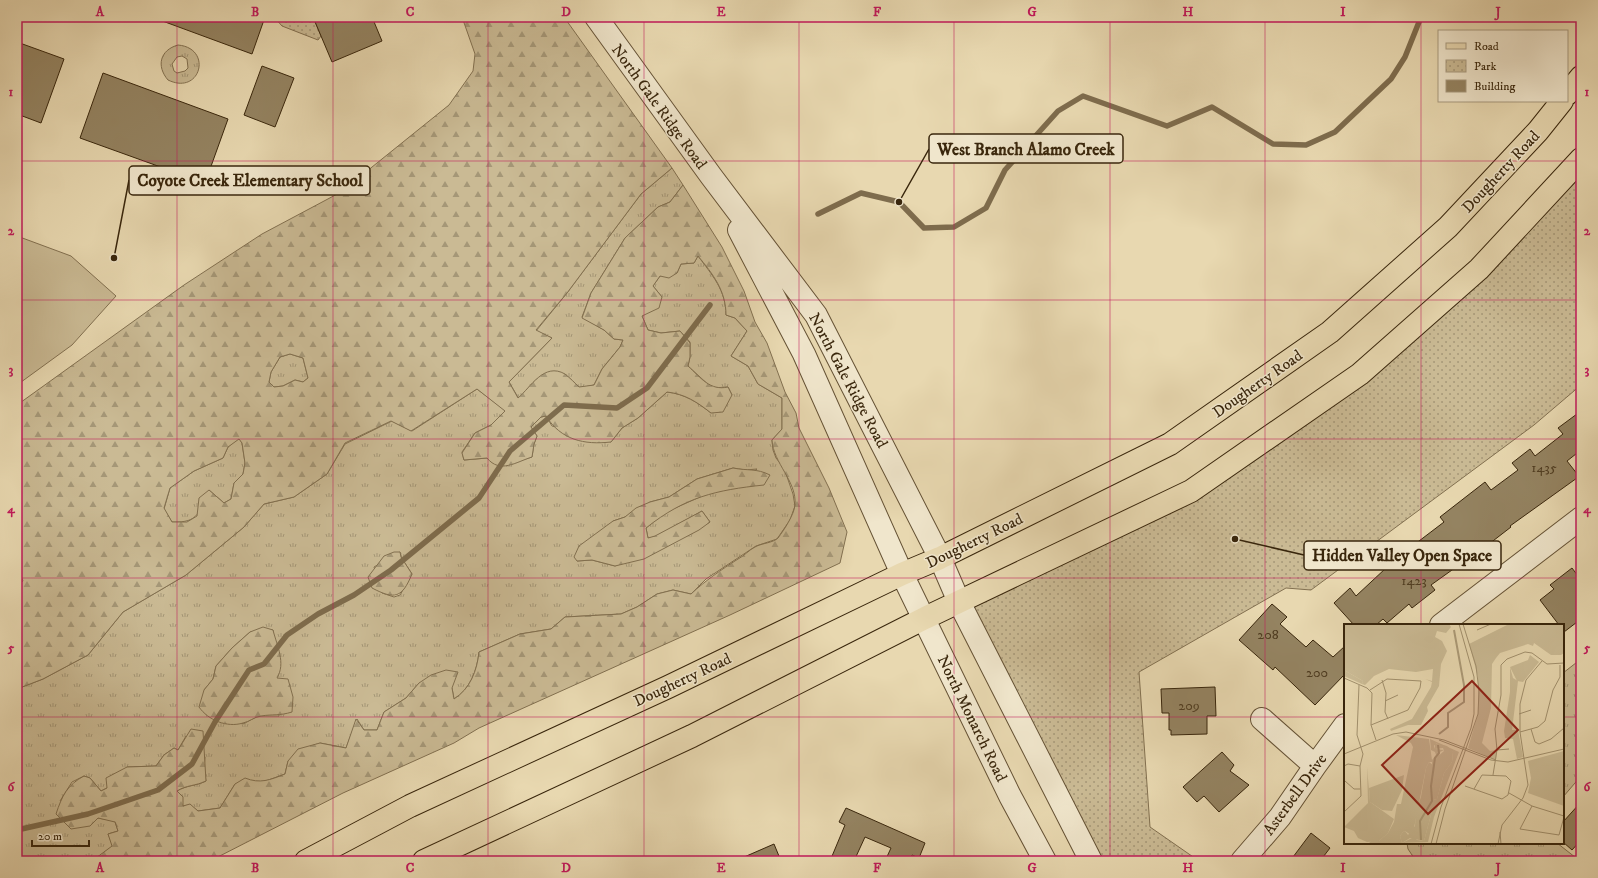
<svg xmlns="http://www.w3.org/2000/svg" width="1598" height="878" font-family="'IM FELL DW Pica',serif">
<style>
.grass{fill:url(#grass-tufts);stroke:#827050;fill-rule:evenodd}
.forest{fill:url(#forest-firs);stroke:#827050;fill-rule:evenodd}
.park{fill:url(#park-dots);stroke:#827050}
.pitch{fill:#caba94;stroke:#827050}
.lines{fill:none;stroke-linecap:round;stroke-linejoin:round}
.stream{stroke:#7e6c4d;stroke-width:5.5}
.building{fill:#948361;stroke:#39260c}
.minor-casing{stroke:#655235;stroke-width:24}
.major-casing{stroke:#39260c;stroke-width:24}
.minor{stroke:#f0e6cc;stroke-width:22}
.major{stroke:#e8d8b0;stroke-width:22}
.grid{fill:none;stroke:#c2185b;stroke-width:1;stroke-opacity:0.55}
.labels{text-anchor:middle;stroke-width:3;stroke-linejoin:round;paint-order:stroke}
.number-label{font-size:14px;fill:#503d21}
.street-label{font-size:16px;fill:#39260c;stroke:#f0e6cc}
.inset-river{fill:none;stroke:#ac9b78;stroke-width:2}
.inset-road{fill:none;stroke:#a2916e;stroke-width:1}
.view{fill:#8f2418;fill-opacity:0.15;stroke:#8f2418;stroke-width:2}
.inset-edge{fill:none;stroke:#39260c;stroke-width:2}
.leader{fill:none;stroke:#39260c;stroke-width:1.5}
.callout-dot{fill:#39260c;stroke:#f0e6cc;stroke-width:1.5}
.callout{fill:#f0e6cc;stroke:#39260c;stroke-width:1.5}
.callout-label{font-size:17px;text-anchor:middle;font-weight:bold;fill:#39260c}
.neatline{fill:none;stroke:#c2185b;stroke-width:1.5}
.grid-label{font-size:13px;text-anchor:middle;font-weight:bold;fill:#c2185b}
</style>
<defs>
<pattern id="grass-tufts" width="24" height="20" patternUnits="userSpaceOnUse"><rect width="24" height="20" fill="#caba94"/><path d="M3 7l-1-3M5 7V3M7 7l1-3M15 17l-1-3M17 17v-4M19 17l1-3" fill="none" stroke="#a59777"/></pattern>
<pattern id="forest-firs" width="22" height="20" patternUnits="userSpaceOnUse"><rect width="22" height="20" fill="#caba94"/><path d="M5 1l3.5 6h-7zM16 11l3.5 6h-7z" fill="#a59777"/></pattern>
<pattern id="park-dots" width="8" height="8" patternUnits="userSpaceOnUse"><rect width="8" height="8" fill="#caba94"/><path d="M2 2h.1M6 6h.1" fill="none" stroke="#a59777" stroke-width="1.8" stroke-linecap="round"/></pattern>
</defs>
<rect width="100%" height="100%" fill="#e8d8b0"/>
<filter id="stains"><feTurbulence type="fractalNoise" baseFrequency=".005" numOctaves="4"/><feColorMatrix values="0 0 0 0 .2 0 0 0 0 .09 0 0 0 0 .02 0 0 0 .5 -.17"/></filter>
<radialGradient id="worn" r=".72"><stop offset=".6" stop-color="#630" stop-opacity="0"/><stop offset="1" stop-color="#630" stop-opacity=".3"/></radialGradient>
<path class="grass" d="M178,45C213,48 201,96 168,80C156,66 160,50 178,45ZM182,56L187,59L188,68L185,71L177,73L174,71L172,64L177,57Z
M672,168L683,185L670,202L658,207L625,238L591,293L582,317L604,330L614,339L623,340L620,347L602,369L594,385L579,388C575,383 570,378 565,375C545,363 530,386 519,399L509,382L552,338L536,331L567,293L641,194Z
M698,256C712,275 726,290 726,315L735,318L747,331L731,356L748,366L758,384L782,398V429L772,440L773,450L776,458L784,468L793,494L795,506L790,520L777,539L756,546L706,579L691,594L673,590L657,594L637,607L621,614L565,617L551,629L520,634L479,652C477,671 470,689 454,699L452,688L419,683L406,698L384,712L377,730H364L357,719L346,748L320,743L288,761L285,774L263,782L235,784L220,808L198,811L190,805L182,806L177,791C187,785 196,786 206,781L204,769L205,757L186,736L178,750L174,748L164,755L156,766L127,767L107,788L101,791L90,778L84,776L72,782L60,801L90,826L98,818L115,821L118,831L108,834L113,846L92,861H17V689L43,679L88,655L123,612L186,575L244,527L264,504L294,497L327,474L345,444L392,421L412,431L477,389L506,411L491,425L475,433L462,452L464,460L487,458L522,460L532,457L534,444L537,436L531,427L541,417L546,416L552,426L611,442L622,428L638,418L667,392C685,394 697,402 711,413L732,395L728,387L712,388L688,366L690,357V342L680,331L661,333L648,330L642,316L662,297L653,286L660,276L677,273L681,264L694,263ZM733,468L745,470L757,469L732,488L711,492L666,512L646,528L648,538L655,537L702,511L710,522L674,542L615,566L592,560L577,561L613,521L625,517L650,502L669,497L697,479ZM400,552L401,557L412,574L400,595L394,597L382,593L374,567ZM273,630L279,716H258L243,724L204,690L213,679L216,666L232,648L250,632Z
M290,354L303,358L308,378L303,382L295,380L283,386L274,387L269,382L271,372L280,357Z
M239,438L242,443L245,463L243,474L234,483L231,499L224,503L209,490C198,512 200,523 172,522L164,509L170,488L194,471L223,458L228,447Z
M1581,659V776L1563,797V673Z
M1407,843H1557L1580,861H1416L1408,849Z"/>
<path class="forest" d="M462,17H564L672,168L641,194L567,293L536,330L552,338L509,382L518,398C531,387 544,362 565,374C570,378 575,383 579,387L594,385L602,369L620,347L623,340L614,339L604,330L582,318L591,293L625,238L658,207L670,202L683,185L722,247L744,291L755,322L767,343L785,392L796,413L799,428L829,488L847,532L840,563L730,615L479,728L454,743L343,793L210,861H92L112,846L108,834L118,831L115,822L98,818L90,826L71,829L56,814C62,796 67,785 84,776L90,778L101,791L107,788L106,778L127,767L156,766L164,755L174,748L178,750L191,729L203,731L206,781C196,786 186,785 177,791L183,797V806L190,804L198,811L220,808L235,784L245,778C260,784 270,780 285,774L288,761L298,749L320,743L346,748L356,719L364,730H377L384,712L406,698L419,683L431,675L446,670L458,672L452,688L454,699C470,689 477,671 479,652L520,634L551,629L565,617L621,614L637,607L657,594L673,590L691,594C706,580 721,570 738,559C744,556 749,550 755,547C762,543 773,543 778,538C784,530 794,515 795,505C797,481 773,463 772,440L782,429V398L758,384L748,366L731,356L747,331L735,318L726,315C726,291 713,274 698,256L694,263L681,264L677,273L669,278L660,276L653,286L662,297L659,308L642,316L648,330L661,333L680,331L690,343V357L688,366C701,378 710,391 728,387L732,395L723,412L711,413C697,402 685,394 667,392L638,418L622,428L611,442C584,445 561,440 546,416L541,417L531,427L537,436L534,444L532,457C516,462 500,474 487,458L464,460L462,453L475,433L491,425L505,411L477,389L411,431L391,421L345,443L327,474L294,497L264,504L244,527L186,575L123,612L88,655L43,679L17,689V586L23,581L17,566V405L184,285L262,234L341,192L449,105L473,71L475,54ZM290,354L303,358L308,378L303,382L295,380L283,386L274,387L269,382L271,372L280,357ZM239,439L242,443L245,463L243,474L234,483L231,499L224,503L209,490L199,498L197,516L187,522H172L164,508L170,488L194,471L223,458L228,447Z
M733,468C748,471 756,468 770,475L764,485C716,490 685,497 646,528L648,538L655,536L702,511L710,522L699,530L644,559L615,566L592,560L577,561L574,557L579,546L613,521L625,517L636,508L650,502L669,497L697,479Z
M394,552H400L401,557L412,574C402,598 395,600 372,588L368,577L384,556Z
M263,627L273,630C277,646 286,663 277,678L288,679L293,697L292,712C279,716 273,714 261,716C254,717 249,722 243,723C227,728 208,720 199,707L204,690L213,679L216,666L232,648L250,632Z"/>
<path class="park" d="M274,17H313L321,36L318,40L282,26Z
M1581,159V385L1534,425L1311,590L1286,588L1139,672L1150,827L1199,861H1091L959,602L1191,491L1360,374Z"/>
<path class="pitch" d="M17,236L71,256L116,296L72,345L17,385Z"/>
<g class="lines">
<path class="stream" d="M818,214L861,193L899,202L924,228L954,227L986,208L1005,170L1058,111L1083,96L1167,126L1212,107L1273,144L1306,145L1335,132L1391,79L1405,57L1421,17
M17,830L88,814L158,790L192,764L215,722L249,670L264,664L287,635L318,614L354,595L391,570L479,498L510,451L564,405L617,408L647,388L710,305"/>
</g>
<path class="building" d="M158,17H265L252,54L157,19Z
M313,17H372L382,41L332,62Z
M17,42L64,59L41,123L17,114Z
M262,66L294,78L275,127L244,115Z
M103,73L228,119L205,183L80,138Z
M1581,411V450L1567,461L1578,475L1577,478L1510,526L1511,527L1489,544L1490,546L1469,563L1466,559L1452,570L1431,585L1435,590L1412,608L1409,604L1387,623L1383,619L1376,625H1354L1334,603L1350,588L1356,596L1386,568L1382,562L1394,552L1398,557L1444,522L1440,517L1485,482L1491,490L1518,470L1512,463L1530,449L1535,456L1563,434L1558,428Z
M1572,568L1581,580V619L1564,632L1563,625H1559L1540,600L1554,589L1550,585Z
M1272,604L1287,617L1280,624L1306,647L1313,640L1333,657L1345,646V674L1315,705L1275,667L1273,670L1239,640Z
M1215,687L1216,716H1207V734L1171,735V730H1169V713H1162L1161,689Z
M1222,752L1234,765L1230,771L1249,785L1219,812L1204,796L1197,802L1183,787Z
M1581,802V840L1572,850L1563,842V822Z
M846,808L925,843L919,858L912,855L909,861H885L891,848L865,837L854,861H830L845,825L839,822Z
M1311,833L1330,848L1320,861H1290Z
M774,844L781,861H735Z"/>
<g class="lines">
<g class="minor-casing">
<path id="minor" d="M596,17L711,176L816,315L940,558L959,602L1091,861
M739,230L804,354L902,574L1010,796L1045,861
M1441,625L1581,518
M1262,719L1315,766
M1242,861L1280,817L1315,766L1345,725"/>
</g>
<g class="major-casing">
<path id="major" d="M1567,94L1581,77
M306,861L410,806L668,687L902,574L940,558L1170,444L1330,332L1448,227L1538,131L1562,101
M424,861L692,736L925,618L1191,491L1360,374L1479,269L1581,159"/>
</g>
<use href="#minor" class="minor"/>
<use href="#major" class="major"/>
</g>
<path class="grid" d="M177,17V861M333,17V861M488,17V861M644,17V861M799,17V861M954,17V861M1110,17V861M1265,17V861M1421,17V625M17,161H1581M17,300H1581M17,439H1581M17,578H1581M17,717H1345M1563,717H1581M1421,843V861"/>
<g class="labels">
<g class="number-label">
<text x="1544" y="472">1435</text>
<text x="1414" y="585">1423</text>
<text x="1268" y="639">208</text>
<text x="1317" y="677">200</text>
<text x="1189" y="710">209</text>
</g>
<g class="street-label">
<text transform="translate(660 106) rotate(54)" y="6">North Gale Ridge Road</text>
<text transform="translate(1500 171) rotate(-47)" y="6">Dougherty Road</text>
<text transform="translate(849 380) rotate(62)" y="6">North Gale Ridge Road</text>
<text transform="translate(1257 383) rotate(-35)" y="6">Dougherty Road</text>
<text transform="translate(974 540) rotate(-26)" y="6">Dougherty Road</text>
<text transform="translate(682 679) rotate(-25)" y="6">Dougherty Road</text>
<text transform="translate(973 718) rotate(64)" y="6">North Monarch Road</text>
<text transform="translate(1294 794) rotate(-54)" y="6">Asterbell Drive</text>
</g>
</g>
<g transform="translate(1344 624)">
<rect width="220" height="220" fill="#e8d8b0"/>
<path d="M0,0H105L107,3L102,9L93,7L91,13L98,17L103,27L97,40L95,62L83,83L84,87L77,101H64L47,107L46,105L68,95L87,63L88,58L81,55L88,57L89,45L72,48L45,45L30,52L21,61L18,60L19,57L0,46ZM166,43L169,54L174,57L168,106H174L179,133L173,135L169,115L161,114L160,107L166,68ZM91,119L103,122L109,128L108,138L100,149L93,175L89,176L88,172L84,180L89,183L80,217L66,214L58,219L56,212L59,208L61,207L64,211L71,202L72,187L77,173L82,144L85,138L89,141L90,136L100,127L99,124L91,125ZM23,143L26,178L50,195L44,209L35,217L23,218L14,214L10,207L0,203L24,179Z" fill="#caba94"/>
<path d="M0,46L19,57L18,60L0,52ZM52,111L85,115L88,136L92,131L91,128L87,126L86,115L115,128L90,193L84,218L24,220L27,217H35L44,209L50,198L53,180H57L69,123L67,119ZM92,119L109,128L108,138L100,149L93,175L90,176L88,171L83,180L84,184L89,183L80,217L73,216L70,213L58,219L56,212L59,208L61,207L67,211L69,209L82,144L85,138H88V142L91,141L90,136L95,134L96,128L100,126L91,125L90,122Z" fill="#caba94" fill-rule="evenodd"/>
<path d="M220,0V29L217,31H207L190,19L189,22L184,20L156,29L152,34L148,40L147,84L138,119L146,127L153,126L152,136L124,124L134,90V53L125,20L163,1ZM186,31L195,38L179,58L173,57L166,43L184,36ZM220,127V182L184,169L187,154L184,137Z" fill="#caba94"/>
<path d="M197,141L206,142L211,152L213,162L208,167L199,166L194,162L193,145ZM60,151L58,166L48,187L38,186L26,178L25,164Z" fill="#caba94"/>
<path class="inset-river" d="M95,110L104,103V89L120,78V61L110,6M77,216L76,197L88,177L87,162L91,134L95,129L94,121"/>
<path class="inset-road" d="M133,6L147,0M0,54L23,64L28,69L27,101L32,116M38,56L42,69L41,88L44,95M26,66L43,55L77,57L76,64L64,86L27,101M41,77L54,71M175,90L187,86M187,105L191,118L195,120L207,115L220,104M176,108L194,103L201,97L209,66L216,53V41M95,116L147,136L164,138L220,125M153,126L165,125M0,130L49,110L62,108L100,116L152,136M0,142L4,140L16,142M149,151L153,126L151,105L157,71V41L163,35L181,28L188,29L203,40L220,39M1,157L10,165H16M121,162L158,175L164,171L167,157L162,152L138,151L130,165M165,169L188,182L220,192M188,182L176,205L215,211L220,193M0,188L17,172L16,142L19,130L13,111L15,61M156,208L157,220M87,220L97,183L127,104L130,90V53L115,0M92,220L101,185L134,90L135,67L132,42L119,0M154,220L158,201L179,174L184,161L176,108V80L182,56L198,37"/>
<path class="view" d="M128,57L174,106L84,190L38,141Z"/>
<rect width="220" height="220" class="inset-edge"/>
</g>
<path class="leader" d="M899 202L929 149M114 258L129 180M1235 539L1304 555"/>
<g class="callout-dot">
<circle cx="899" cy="202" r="4"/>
<circle cx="114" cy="258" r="4"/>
<circle cx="1235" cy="539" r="4"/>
</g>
<g class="callout">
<rect x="929" y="134" width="194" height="29" rx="4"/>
<rect x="129" y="166" width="241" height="29" rx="4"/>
<rect x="1304" y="541" width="197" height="29" rx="4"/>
</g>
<g class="callout-label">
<text x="1026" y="155">West Branch Alamo Creek</text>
<text x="250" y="186">Coyote Creek Elementary School</text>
<text x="1402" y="561">Hidden Valley Open Space</text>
</g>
<rect width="1598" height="878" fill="none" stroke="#e8d8b0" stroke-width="44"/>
<rect x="1438" y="30" width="130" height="72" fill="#f0e6cc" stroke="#a7997f"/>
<rect x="1446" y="43" width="20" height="6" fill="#e8d8b0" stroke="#a7997f"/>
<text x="1474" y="50" font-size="12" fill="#39260c">Road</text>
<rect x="1446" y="60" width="20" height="12" fill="url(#park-dots)" stroke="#a7997f"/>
<text x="1474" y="70" font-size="12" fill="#39260c">Park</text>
<rect x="1446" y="80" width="20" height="12" fill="#948361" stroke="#a7997f"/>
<text x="1474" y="90" font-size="12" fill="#39260c">Building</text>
<path d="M32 840v6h57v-6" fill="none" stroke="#39260c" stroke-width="2"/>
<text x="38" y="840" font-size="12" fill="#39260c" stroke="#f0e6cc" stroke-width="3" paint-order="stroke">20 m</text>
<rect x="22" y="22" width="1554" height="834" class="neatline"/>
<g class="grid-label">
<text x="100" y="16">A</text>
<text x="255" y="16">B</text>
<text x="410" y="16">C</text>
<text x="566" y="16">D</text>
<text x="721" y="16">E</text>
<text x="877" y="16">F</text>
<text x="1032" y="16">G</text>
<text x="1188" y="16">H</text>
<text x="1343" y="16">I</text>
<text x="1498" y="16">J</text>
<text x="11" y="96">1</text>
<text x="1587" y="96">1</text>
<text x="11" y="235">2</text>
<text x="1587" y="235">2</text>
<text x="11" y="374">3</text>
<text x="1587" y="374">3</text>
<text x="11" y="513">4</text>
<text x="1587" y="513">4</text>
<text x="11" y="652">5</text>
<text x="1587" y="652">5</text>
<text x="11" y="791">6</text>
<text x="1587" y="791">6</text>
<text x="100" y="872">A</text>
<text x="255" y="872">B</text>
<text x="410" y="872">C</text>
<text x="566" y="872">D</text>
<text x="721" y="872">E</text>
<text x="877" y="872">F</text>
<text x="1032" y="872">G</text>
<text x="1188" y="872">H</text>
<text x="1343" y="872">I</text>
<text x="1498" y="872">J</text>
</g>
<rect width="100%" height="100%" filter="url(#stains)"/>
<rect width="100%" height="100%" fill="url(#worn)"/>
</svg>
